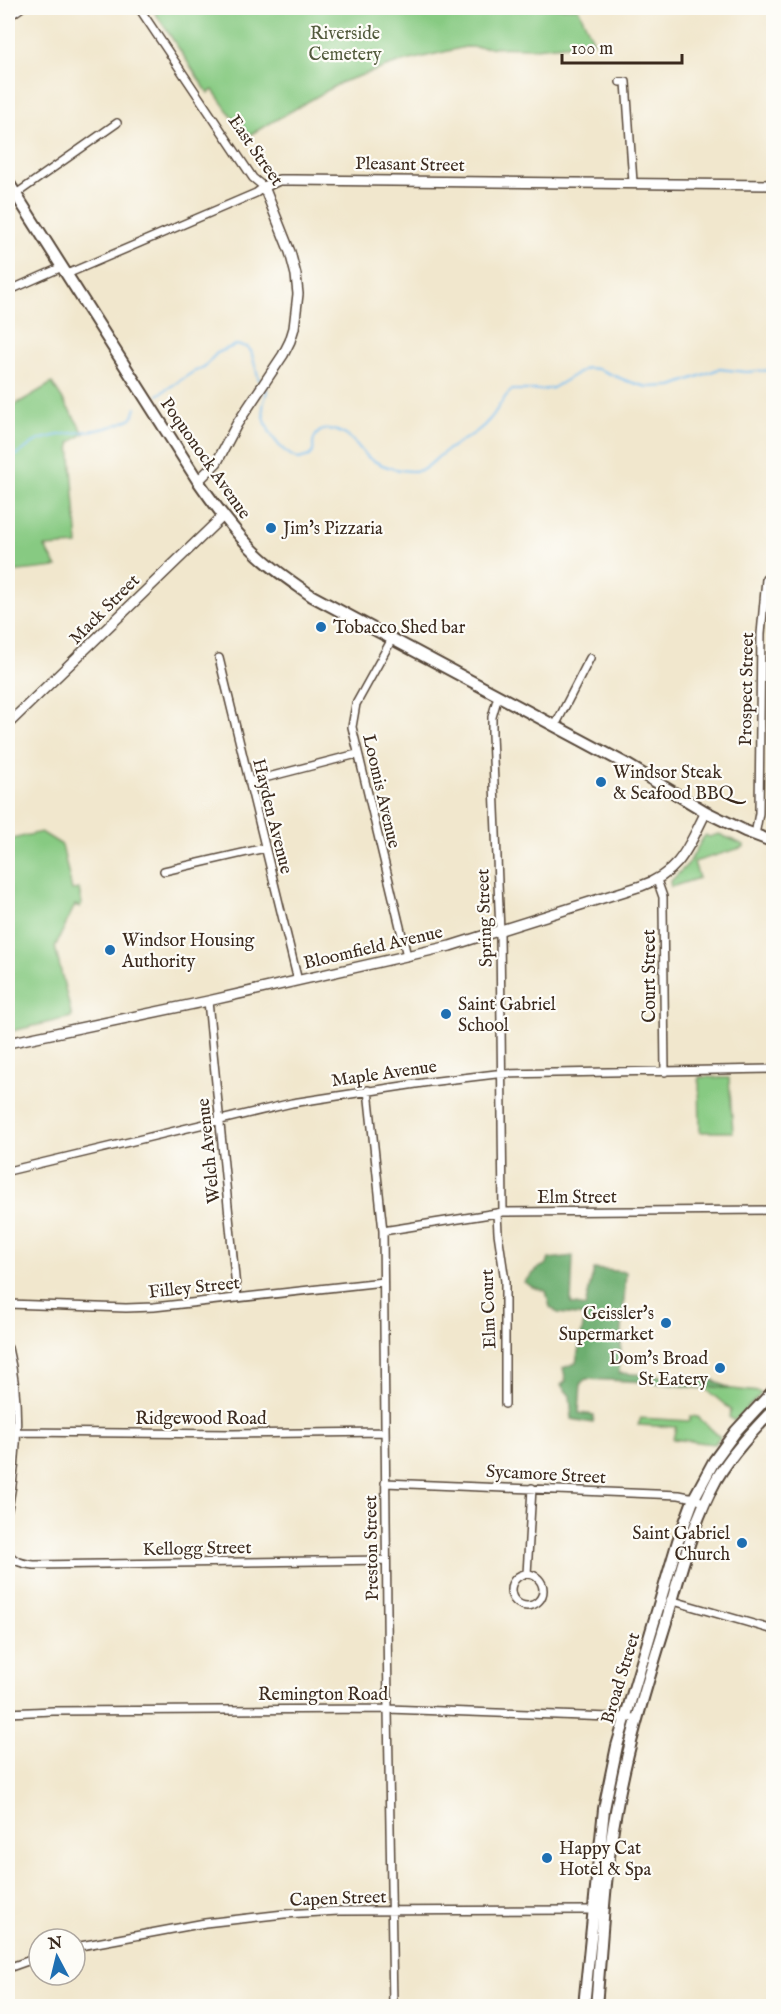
<svg xmlns="http://www.w3.org/2000/svg" width="781" height="2014" font-family="'IM FELL English',serif">
<style>
.green{fill:#87ca82;stroke:#617a50;stroke-width:1.5}
.forest{fill:#6dae70;stroke:#546c47;stroke-width:1.5}
.lines{fill:none;stroke-linecap:round;stroke-linejoin:round}
.stream{stroke:#7bbff1;stroke-width:2}
.street-casing{stroke:#564638;stroke-width:10}
.secondary-casing{stroke:#564638;stroke-width:12}
.primary-casing{stroke:#564638;stroke-width:14}
.street{stroke:#fff;stroke-width:7}
.secondary{stroke:#fff;stroke-width:9}
.primary{stroke:#fff;stroke-width:10}
.poi-dot{fill:#1f6fb2;stroke:#fdfcf7;stroke-width:2}
.labels{text-anchor:middle;stroke-width:4.5;stroke-linejoin:round;paint-order:stroke}
.park-label{font-size:18px;fill:#525a3c;stroke:#fdfcf7}
.street-label{font-size:18px;fill:#3b2a1e;stroke:#fdfcf7}
.poi-label{font-size:18px;fill:#3b2a1e;stroke:#fdfcf7;text-anchor:start}
</style>
<rect width="100%" height="100%" fill="#fdfcf7"/>
<filter id="ink" filterUnits="userSpaceOnUse"><feTurbulence type="fractalNoise" baseFrequency=".0167" numOctaves="2"/><feDisplacementMap in="SourceGraphic" scale="12" xChannelSelector="R" yChannelSelector="G"/><feConvolveMatrix kernelMatrix="1 2 1 2 8 2 1 2 1" color-interpolation-filters="sRGB"/></filter>
<filter id="wash" filterUnits="userSpaceOnUse"><feTurbulence type="fractalNoise" baseFrequency=".008" numOctaves="4" result="noise"/><feDisplacementMap in="SourceGraphic" scale="24" xChannelSelector="R" yChannelSelector="G"/><feGaussianBlur stdDeviation="1.35" result="paint"/><feColorMatrix in="noise" values="0 0 0 0 0 0 0 0 0 0 0 0 0 0 0 0 0 1.4 0 .05"/><feComposite in="paint" operator="in"/></filter>
<g filter="url(#wash)">
<rect width="100%" height="100%" fill="#f1e7cd"/>
<path class="green" d="M152,8H578L594,42L535,48L465,47L398,63L342,82L246,137L213,90L208,93Z
M52,383L84,433L70,443L78,545L45,547L57,567L10,572L8,570V409Z
M41,832L62,845L72,890L79,889L82,904L80,907L75,905L55,947L72,1017L8,1032V840Z
M719,834L744,845V847L694,862L699,878L671,887L670,882L688,864L703,838L706,835L709,837Z
M699,1077L729,1078L733,1132H700Z
M706,1386L759,1392L761,1394L734,1421L729,1417L731,1410L706,1389Z
M690,1416L698,1417L720,1437L714,1444L673,1439L676,1427L638,1425L641,1418L690,1421Z"/>
<path class="forest" d="M573,1256L571,1304L585,1307L594,1269L626,1272L619,1373L711,1379L730,1389L707,1386L706,1389L647,1382L586,1379L581,1383L579,1413L594,1415L593,1423L572,1419L570,1396L561,1385L566,1381L563,1368L576,1363L585,1316L558,1313L550,1307L546,1291L532,1287L524,1282L539,1268L547,1264L549,1259Z"/>
<g class="lines">
<path class="stream" d="M267,389C267,396 263,401 263,408C264,429 279,452 299,459L309,456L313,452C314,448 312,443 314,439C322,420 347,433 356,444C362,450 364,456 372,460C383,466 398,471 411,471C416,471 420,471 424,469C432,464 438,456 446,451C462,439 476,436 490,419C498,410 502,398 512,390H542L553,388L586,368L598,369L627,381L647,387L672,386L719,369L746,372L774,370
M158,395L193,372L204,367L217,353L236,345L247,347L251,351L259,380
M8,457C21,457 27,444 39,440C71,429 102,436 133,417L136,408"/>
</g>
</g>
<g filter="url(#ink)">
<g class="lines">
<g class="street-casing">
<path id="street" d="M8,17L21,8
M620,82H626L633,182
M16,194L117,123
M67,274L256,193L264,187L253,178L139,8
M8,291L62,267
M392,639L356,704L352,727L407,956
M219,658L298,981
M498,696L492,717V734L500,932L503,1212
M555,726L590,658
M249,782L357,754
M755,835L759,813L761,634L766,579H774
M164,871L265,848
M657,880L663,897V907L665,1072
M208,1001L237,1298
M368,1090L383,1231L388,1709L393,2006
M8,1171L292,1103L429,1082L496,1074L774,1069
M497,1213L498,1233L505,1281V1404
M383,1231L503,1212L774,1210
M8,1304L126,1308L154,1307L383,1282
M8,1348C21,1400 18,1456 8,1509
M16,1432L233,1434L385,1432
M385,1483L679,1495L694,1498L705,1503
M8,1553C14,1562 24,1564 34,1565L386,1560
M527,1574L532,1488
M511 1590a16 16 0 1 1 32 0a16 16 0 1 1-32 0Z
M670,1600L774,1630
M8,1713L53,1711L388,1709L638,1718
M75,1947L205,1923L284,1914L339,1911L596,1910
M8,1968L39,1957"/>
</g>
<g class="secondary-casing">
<path id="secondary" d="M198,481L217,462L237,424L283,355L290,341L294,328L298,294L296,275L290,252L264,187L279,180H293L774,185
M8,724L223,516
M8,1043L208,1001L450,946L641,886C681,872 688,847 706,812"/>
</g>
<g class="primary-casing">
<path id="primary" d="M8,182L198,481C214,504 231,527 250,547C268,566 291,581 312,596L626,764L706,812L745,831L774,842
M584,2006L604,1809L617,1746L678,1541L694,1498L714,1461L736,1431L774,1390
M596,2006C602,1942 604,1875 616,1811C627,1747 647,1684 666,1622C680,1574 692,1524 716,1480C731,1454 753,1431 774,1409"/>
</g>
<use href="#street" class="street"/>
<use href="#secondary" class="secondary"/>
<use href="#primary" class="primary"/>
</g>
</g>
<g class="poi-dot">
<circle cx="271" cy="528" r="6"/>
<circle cx="321" cy="627" r="6"/>
<circle cx="601" cy="782" r="6"/>
<circle cx="110" cy="950" r="6"/>
<circle cx="446" cy="1014" r="6"/>
<circle cx="666" cy="1323" r="6"/>
<circle cx="720" cy="1368" r="6"/>
<circle cx="742" cy="1543" r="6"/>
<circle cx="547" cy="1858" r="6"/>
</g>
<g class="labels">
<g class="park-label">
<text x="345" y="39">Riverside<tspan x="345" dy="21">Cemetery</tspan></text>
</g>
<g class="street-label">
<text transform="translate(256 150) rotate(55)" y="6">East Street</text>
<text transform="translate(410 164) rotate(1)" y="6">Pleasant Street</text>
<text transform="translate(206 458) rotate(55)" y="6">Poquonock Avenue</text>
<text transform="translate(104 609) rotate(-45)" y="6">Mack Street</text>
<text transform="translate(746 689) rotate(-89)" y="6">Prospect Street</text>
<text transform="translate(382 791) rotate(77)" y="6">Loomis Avenue</text>
<text transform="translate(273 816) rotate(76)" y="6">Hayden Avenue</text>
<text transform="translate(484 918) rotate(-92)" y="6">Spring Street</text>
<text transform="translate(373 947) rotate(-13)" y="6">Bloomfield Avenue</text>
<text transform="translate(649 976) rotate(-90)" y="6">Court Street</text>
<text transform="translate(384 1073) rotate(-8)" y="6">Maple Avenue</text>
<text transform="translate(208 1151) rotate(-96)" y="6">Welch Avenue</text>
<text x="577" y="1203">Elm Street</text>
<text transform="translate(194 1287) rotate(-6)" y="6">Filley Street</text>
<text transform="translate(488 1309) rotate(-92)" y="6">Elm Court</text>
<text x="201" y="1424">Ridgewood Road</text>
<text transform="translate(546 1474) rotate(3)" y="6">Sycamore Street</text>
<text transform="translate(197 1548) rotate(-1)" y="6">Kellogg Street</text>
<text transform="translate(371 1548) rotate(-91)" y="6">Preston Street</text>
<text transform="translate(620 1678) rotate(-73)" y="6">Broad Street</text>
<text x="323" y="1700">Remington Road</text>
<text transform="translate(338 1898) rotate(-2)" y="6">Capen Street</text>
</g>
<g class="poi-label">
<text x="283" y="534">Jim's Pizzaria</text>
<text x="333" y="633">Tobacco Shed bar</text>
<text x="613" y="778">Windsor Steak<tspan x="613" dy="21">&amp; Seafood BBQ</tspan></text>
<text x="122" y="946">Windsor Housing<tspan x="122" dy="21">Authority</tspan></text>
<text x="458" y="1010">Saint Gabriel<tspan x="458" dy="21">School</tspan></text>
<text x="654" y="1319" text-anchor="end">Geissler's<tspan x="654" dy="21">Supermarket</tspan></text>
<text x="708" y="1364" text-anchor="end">Dom's Broad<tspan x="708" dy="21">St Eatery</tspan></text>
<text x="730" y="1539" text-anchor="end">Saint Gabriel<tspan x="730" dy="21">Church</tspan></text>
<text x="559" y="1854">Happy Cat<tspan x="559" dy="21">Hotel &amp; Spa</tspan></text>
</g>
</g>
<rect width="781" height="2014" fill="none" stroke="#fdfcf7" stroke-width="30"/>
<g transform="translate(57 1957) rotate(353)"><circle r="28" fill="#fdfcf7" stroke="#afa8a0" stroke-width="1.5"/>
<path d="M0-4.5L10 22L0 15L-10 22Z" fill="#1f6fb2"/>
<text y="-9" font-size="16" font-weight="bold" text-anchor="middle" fill="#3b2a1e">N</text>
</g>
<path d="M562 54v9h120v-9" fill="none" stroke="#3b2a1e" stroke-width="3"/>
<text x="571" y="54" font-size="18" fill="#3b2a1e" stroke="#fdfcf7" stroke-width="4.5" paint-order="stroke">100 m</text>
</svg>
